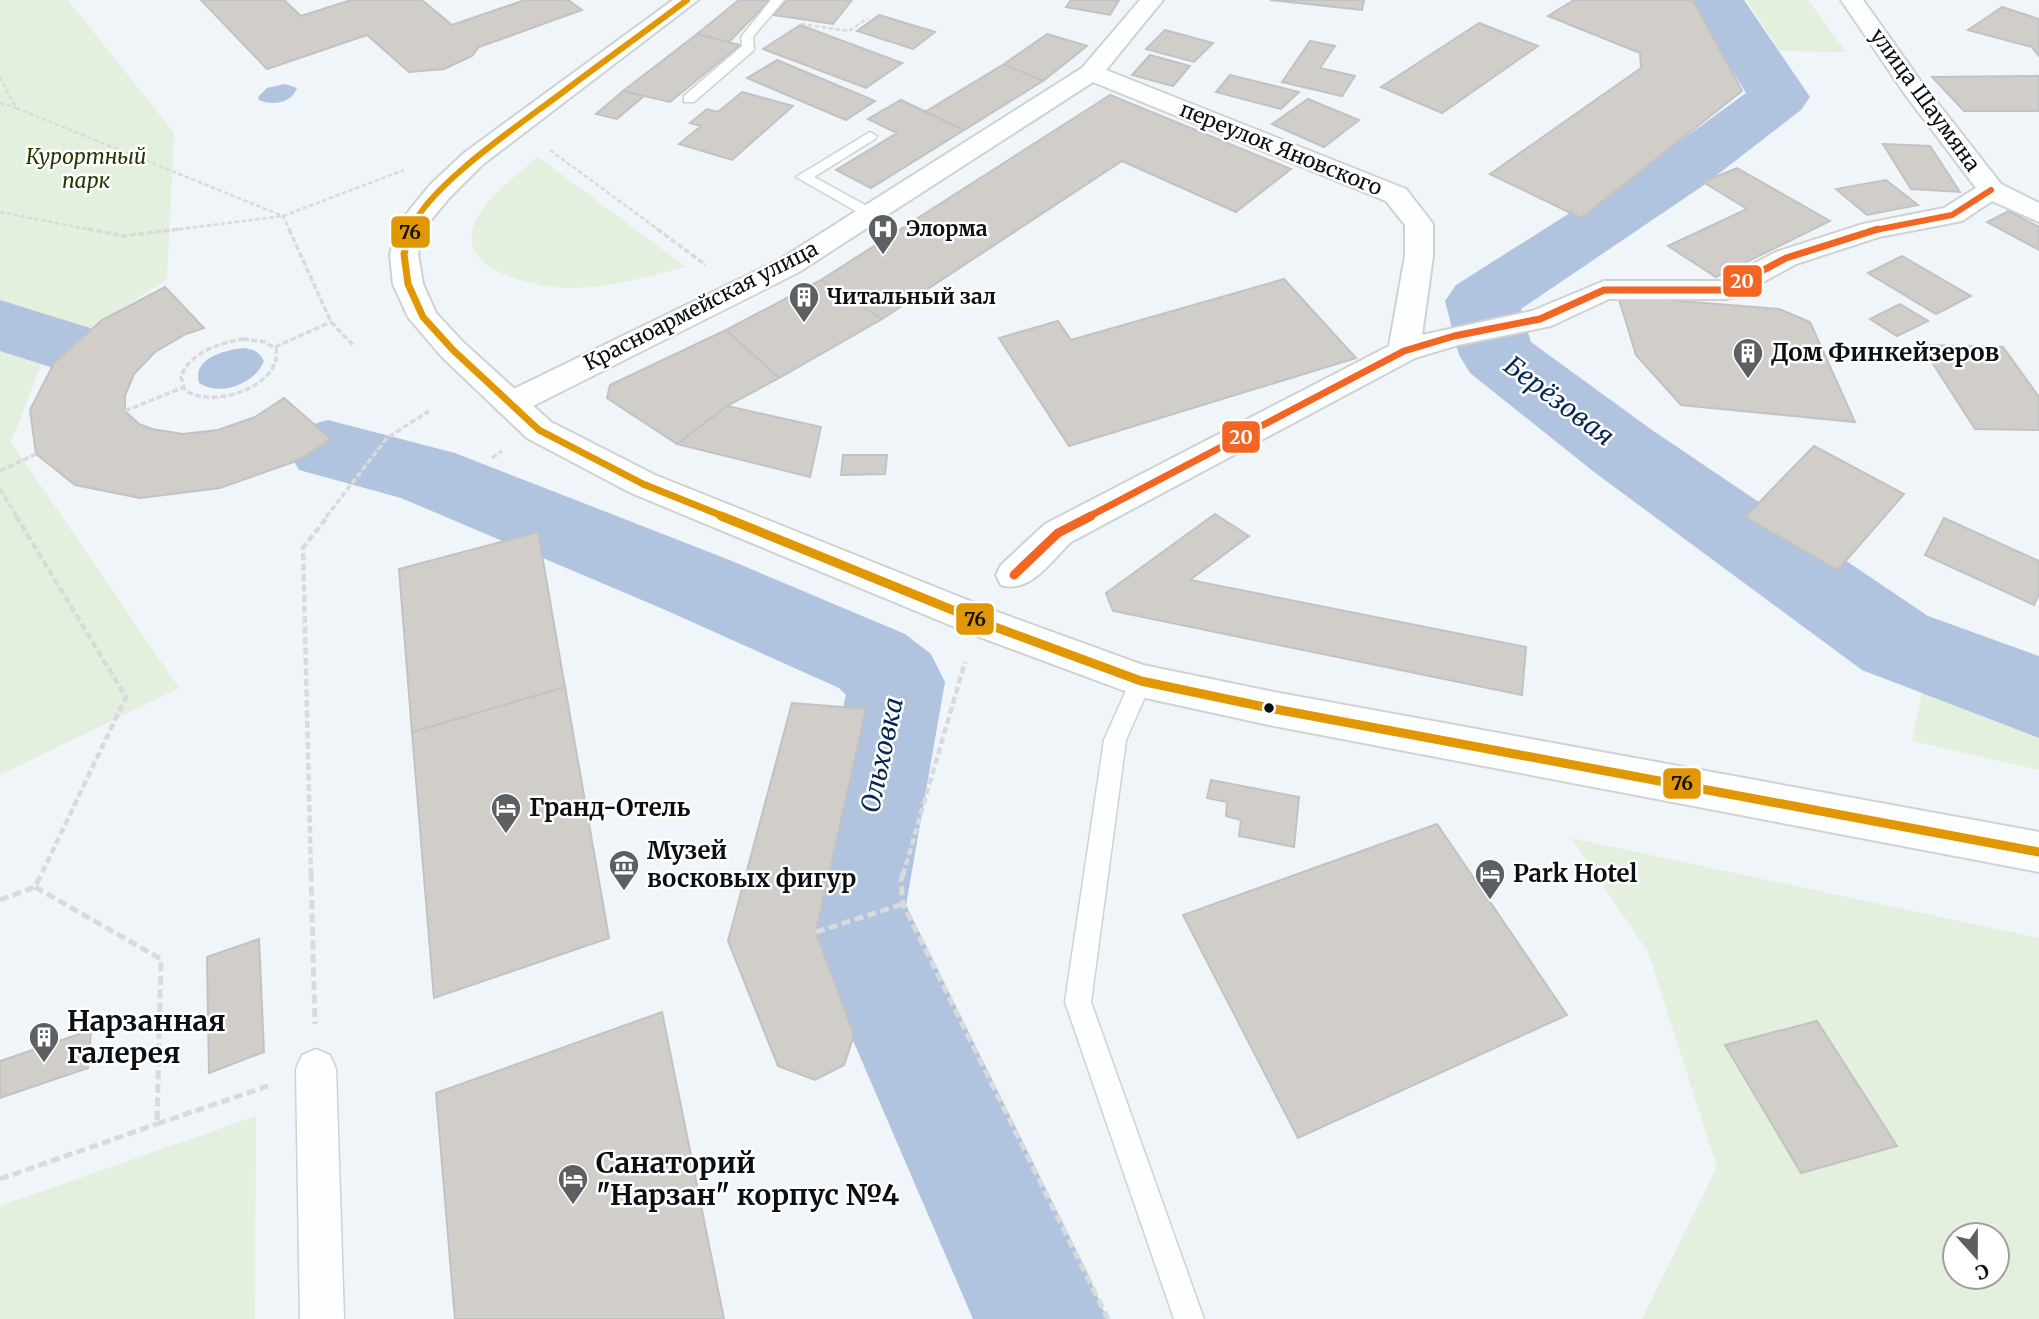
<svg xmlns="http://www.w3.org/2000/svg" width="2039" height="1319" font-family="Merriweather,serif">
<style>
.green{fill:#e3f0de;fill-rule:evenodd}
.water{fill:#b1c4df}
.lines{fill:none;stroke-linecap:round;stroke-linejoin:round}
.river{fill:#b1c4df;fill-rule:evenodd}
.building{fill:#d1ceca;stroke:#c1c2c3;stroke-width:2}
.service-casing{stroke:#ced2d5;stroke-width:3}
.pedestrian-casing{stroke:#ced2d5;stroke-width:3}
.minor-casing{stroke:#ced2d5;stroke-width:4}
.tertiary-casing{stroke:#ced2d5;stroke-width:4}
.path-far3{stroke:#d8dadb;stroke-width:2.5;stroke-dasharray:4.5 2.5;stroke-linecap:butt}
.path-far2{stroke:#d8dadb;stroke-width:3.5;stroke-dasharray:6 2.5;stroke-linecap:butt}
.path-far1{stroke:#d8dadb;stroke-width:4.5;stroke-dasharray:7 3.5;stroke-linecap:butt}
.path{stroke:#d8dadb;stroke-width:5;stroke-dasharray:9 4.5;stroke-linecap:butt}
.service{fill:#fdfefe;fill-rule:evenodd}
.pedestrian{fill:#fdfefe;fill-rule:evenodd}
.minor{fill:#fdfefe;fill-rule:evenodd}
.tertiary{fill:#fdfefe;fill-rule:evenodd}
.bus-1-far2-casing{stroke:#fff;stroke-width:10}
.bus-1-far1-casing{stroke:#fff;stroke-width:11}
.bus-1-casing{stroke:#fff;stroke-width:14}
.bus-2-far2-casing{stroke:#fff;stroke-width:10}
.bus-2-far1-casing{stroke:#fff;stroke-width:11}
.bus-2-casing{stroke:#fff;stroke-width:14}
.bus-1-far2{stroke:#e09702;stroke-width:6}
.bus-1-far1{stroke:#e09702;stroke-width:7}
.bus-1{stroke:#e09702;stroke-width:9}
.bus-2-far2{stroke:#f26522;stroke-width:6}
.bus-2-far1{stroke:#f26522;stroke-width:7}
.bus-2{stroke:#f26522;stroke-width:9}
.bus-dot{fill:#0c0f12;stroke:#fff;stroke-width:2.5}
.labels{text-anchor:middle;stroke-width:5;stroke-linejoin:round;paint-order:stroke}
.far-street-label{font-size:21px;fill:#0c0f12;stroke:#fff}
.far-park-label{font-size:21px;font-style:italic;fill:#233b00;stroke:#fff}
.far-poi-label{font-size:21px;font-weight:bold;fill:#0c0f12;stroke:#fff;text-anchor:start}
.poi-label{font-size:24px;font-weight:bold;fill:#0c0f12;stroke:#fff;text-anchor:start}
.water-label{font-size:26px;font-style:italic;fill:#072854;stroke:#fff}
.near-poi-label{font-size:28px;font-weight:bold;fill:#0c0f12;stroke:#fff;text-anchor:start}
.line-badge{stroke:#fff;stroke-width:2.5}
.badge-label{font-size:19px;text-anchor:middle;font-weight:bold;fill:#fff}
.pale-badge-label{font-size:19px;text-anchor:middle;font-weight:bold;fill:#111}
</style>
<rect width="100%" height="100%" fill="#f0f5fa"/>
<path class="green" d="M0,0H68L174,133L167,279L43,360L11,442L179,688L0,775Z
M1746,0H1808L1846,52L1780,51Z
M538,157L686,267C650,276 612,287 575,288C544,289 459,274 473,228C482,199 516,176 538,157Z
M1926,673L2039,717V770L1912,741Z
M1571,838L2039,938V1319H1642L1717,1167L1648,952ZM1955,1235H1997V1277H1955Z
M256,1116L255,1319H0V1206Z"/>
<path class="water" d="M285,84L297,88C292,103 272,106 259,100L258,97L267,88Z
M243,348C253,349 259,351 264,361C255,384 220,397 199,383C192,358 225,350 243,348Z"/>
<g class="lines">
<path class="river" d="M1688,0H1744L1810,97L1801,110L1704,185L1521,309L1531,342L1652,430L1928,616L2039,656V738L1862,670L1594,472L1470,373L1459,355L1445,301L1456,285L1658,157L1746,93Z
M0,300L90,328L101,346L90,364L63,371L0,351Z
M328,420L455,453L727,559L905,634L931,654L945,682L906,905L1087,1272L1107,1319H973L796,908L846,695L839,688L663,609L401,498L299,470L287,449L299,428Z"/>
</g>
<path class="building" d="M201,0H284L301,16L351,0H422L452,25L525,0H568L582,10L479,47L472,56L444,69L409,72L367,35L267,69Z
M739,0H770L729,42L697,34Z
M787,0H852L833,24L774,15Z
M1071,0H1119L1110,15L1066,7Z
M1270,0H1364L1362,10Z
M1574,0H1693L1742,91L1581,218L1490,174L1641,68L1640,53L1548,16Z
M2002,7L2039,19V56L2032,47L1968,30Z
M879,15L935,32L913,49L857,31Z
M1479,23L1538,46L1442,113L1381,87Z
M800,25L902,63L866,88L763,49Z
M1165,30L1213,43L1194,62L1146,49Z
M697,34L740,45L670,102L623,91Z
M1047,34L1087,46L1043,81L1004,64Z
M1310,41L1335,46L1320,68L1355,76L1342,96L1282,82Z
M1150,55L1190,66L1173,86L1132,75Z
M777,60L875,101L846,120L747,78Z
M1004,64L1043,81L964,130L925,112Z
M1230,75L1299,92L1281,109L1216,92Z
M2039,76V111H1964L1932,77Z
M623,91L644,96L617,119L596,114Z
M742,92L793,106L732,160L679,144L701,126L690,123L707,109L718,112Z
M1110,95L1291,169L1236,212L1122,161L882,319L821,280Z
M1308,99L1359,120L1324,147L1272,124Z
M901,100L964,130L871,188L836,170L897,133L868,119Z
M1883,144L1930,146L1960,192L1911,189Z
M1737,168L1830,221L1716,277L1668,246L1747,209L1703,182Z
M1886,180L1918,205L1867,215L1836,189Z
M2009,211L2039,227V250L1987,222Z
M1902,256L1971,296L1936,314L1868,273Z
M1284,279L1356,358L1069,446L999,338L1058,321L1071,340Z
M821,280L882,319L779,378L726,330Z
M165,287L204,328L186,334L155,352L134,374L125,396V411L139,424L152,429L183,434L218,430L255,417L284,398L331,439L299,460L220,488L140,498L75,485L36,454L30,410L54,363L102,320Z
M1618,296L1779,309L1810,322L1855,422L1681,405L1636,355Z
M1900,304L1928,321L1897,336L1870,319Z
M726,330L779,378L727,406L677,444L607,398L610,385Z
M1921,345L2003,347L2039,397V430L1975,429Z
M727,406L821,427L810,477L677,444Z
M1814,446L1904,494L1838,570L1745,517Z
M843,455H887L885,474L841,475Z
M1215,514L1249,536L1190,580L1526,647L1522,695L1113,611L1106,593Z
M1944,518L2039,561V594L2034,605L1925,555Z
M538,532L565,687L412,732L399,569Z
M565,687L609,938L434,998L412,732Z
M792,703L866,709L816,932L854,1035L844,1065L815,1080L778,1066L728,941Z
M1211,780L1299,797L1294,847L1239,836L1241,820L1226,816L1227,802L1207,798Z
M1437,824L1567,1015L1298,1138L1183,915Z
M259,939L264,1052L209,1073L207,957Z
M662,1012L724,1319H455L436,1093Z
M1817,1021L1897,1146L1801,1173L1725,1045Z
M91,1030L88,1068L0,1098V1061Z"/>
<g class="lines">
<g class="service-casing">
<path id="service" d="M771,0H784L753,37L754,50L694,102H684V96L742,46L741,37Z
M870,132L877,136L875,139L814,177L876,211L879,214L876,217H866L796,177Z
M1141,672L1149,675L1152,681L1126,740L1091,1002L1204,1319H1174L1065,1002L1104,740L1133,675Z"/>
</g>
<g class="pedestrian-casing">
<path id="pedestrian" d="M316,1049L330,1055L336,1069L344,1319H300L296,1069L302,1055Z"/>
</g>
<g class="minor-casing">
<path id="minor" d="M1140,0H1163L1106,70L1406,189L1433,224V256L1422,335L1532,311L1604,281H1721L1776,252L1863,224L1944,208L1976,188L1904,93L1841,0H1863L1922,83L2001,184L2039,203V222L1992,201L1962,221L1879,237L1796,264L1736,297L1726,299H1609L1551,326L1458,345L1415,358L1071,542C1051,561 1030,594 1001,585L996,575L1001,565L1045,524L1389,346L1405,256V225L1386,201L1093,82L799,272L521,412L510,415L499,412L494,404L499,396L779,260L1082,68Z"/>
</g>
<g class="tertiary-casing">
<path id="tertiary" d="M673,0H698L482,165L450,197L427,225L418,254L423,284L436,313L464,343L551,422L655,475L1000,613L1143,665L1269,691L2039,832V872L1269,725L1141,697L974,635L631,493L527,438L442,357L408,317L393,284L390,254L399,223L430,185L464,153Z"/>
</g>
<path class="path-far3" d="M801,24L849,31L868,18
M0,77L16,108L283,216L290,231
M0,103L16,108
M550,150L660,231
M0,212L97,231
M165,231L283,216L404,170"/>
<path class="path-far2" d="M88,229L124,236L179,229
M289,229L331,322L353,345
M657,229L706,265
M243,339L265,342L276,349C283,386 212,410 185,390L181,377C189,353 219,343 243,339Z
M275,347L331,322
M125,411L184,387
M492,458L502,451
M0,471L36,454
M0,489L17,517
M326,517L387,438L429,411"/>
<path class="path-far1" d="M16,516L126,697L41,875
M311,875L303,548L328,516
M903,875L965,662"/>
<path class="path" d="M311,873L315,1024
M903,873L901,881L903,904L1108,1319
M35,887L161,959L157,1124L268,1086
M0,900L35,887L42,873
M816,932L903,904
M0,1179L157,1124"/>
<use href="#service" class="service"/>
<use href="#pedestrian" class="pedestrian"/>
<use href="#minor" class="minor"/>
<use href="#tertiary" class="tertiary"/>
<g class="bus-1-far2-casing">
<path id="bus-1-far2" d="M411,231C423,189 526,120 563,92C604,61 646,31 687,0"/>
</g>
<g class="bus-1-far1-casing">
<path id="bus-1-far1" d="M411,229L404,254L408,284L423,317L453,350L539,430L643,484L725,517"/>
</g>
<g class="bus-1-casing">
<path id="bus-1" d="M721,516L987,624L1141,681L1269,708L2039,852"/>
</g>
<g class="bus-2-far2-casing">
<path id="bus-2-far2" d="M1870,231L1952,215L1991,190"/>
</g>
<g class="bus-2-far1-casing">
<path id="bus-2-far1" d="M1088,517L1404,351L1454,336L1540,319L1604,290H1726L1786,258L1878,229"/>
</g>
<g class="bus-2-casing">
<path id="bus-2" d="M1014,575L1058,533L1091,516"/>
</g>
<use href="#bus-1-far2" class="bus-1-far2"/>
<use href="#bus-1-far1" class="bus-1-far1"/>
<use href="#bus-1" class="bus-1"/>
<use href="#bus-2-far2" class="bus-2-far2"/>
<use href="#bus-2-far1" class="bus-2-far1"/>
<use href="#bus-2" class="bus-2"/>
</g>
<defs>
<g id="hospital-pin" transform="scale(1.575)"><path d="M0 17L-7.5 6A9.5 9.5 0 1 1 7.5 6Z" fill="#5c6063" stroke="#fff"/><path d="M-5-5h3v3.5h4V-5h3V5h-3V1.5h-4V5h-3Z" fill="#fff"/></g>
<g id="building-pin" transform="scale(1.575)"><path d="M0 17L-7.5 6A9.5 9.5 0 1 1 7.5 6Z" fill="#5c6063" stroke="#fff"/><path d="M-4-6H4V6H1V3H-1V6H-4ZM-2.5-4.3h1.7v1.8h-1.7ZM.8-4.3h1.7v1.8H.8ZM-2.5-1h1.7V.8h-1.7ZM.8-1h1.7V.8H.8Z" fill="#fff"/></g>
<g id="hotel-pin" transform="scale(1.575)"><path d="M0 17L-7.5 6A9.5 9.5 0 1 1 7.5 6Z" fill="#5c6063" stroke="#fff"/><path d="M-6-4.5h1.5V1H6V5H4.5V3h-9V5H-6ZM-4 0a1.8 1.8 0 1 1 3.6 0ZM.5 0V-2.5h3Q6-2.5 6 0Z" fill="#fff"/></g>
<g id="museum-pin" transform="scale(1.575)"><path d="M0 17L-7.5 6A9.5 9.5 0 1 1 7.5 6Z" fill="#5c6063" stroke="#fff"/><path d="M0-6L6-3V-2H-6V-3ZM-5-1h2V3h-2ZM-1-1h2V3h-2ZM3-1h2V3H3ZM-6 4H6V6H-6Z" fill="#fff"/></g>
</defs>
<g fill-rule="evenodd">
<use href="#hospital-pin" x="883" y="229"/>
<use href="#building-pin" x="804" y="297"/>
<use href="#building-pin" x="1748" y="353"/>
<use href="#hotel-pin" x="506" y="808"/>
<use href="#museum-pin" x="624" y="865"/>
<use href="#hotel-pin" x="1490" y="874"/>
<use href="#building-pin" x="44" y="1037"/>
<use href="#hotel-pin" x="573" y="1179"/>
</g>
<circle class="bus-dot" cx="1269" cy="708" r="6"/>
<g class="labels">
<g class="far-street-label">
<text transform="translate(1925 100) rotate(54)" y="7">улица Шаумяна</text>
<text transform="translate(1281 149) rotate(22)" y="7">переулок Яновского</text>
<text transform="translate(701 306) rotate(-27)" y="7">Красноармейская улица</text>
</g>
<g class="far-park-label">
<text x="86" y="164">Курортный<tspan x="86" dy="24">парк</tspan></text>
</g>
<g class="far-poi-label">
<text x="906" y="236">Элорма</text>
<text x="827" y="304">Читальный зал</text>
</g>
<g class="poi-label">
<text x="1771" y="361">Дом Финкейзеров</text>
<text x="529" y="816">Гранд-Отель</text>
<text x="647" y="859">Музей<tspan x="647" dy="28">восковых фигур</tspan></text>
<text x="1513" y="882">Park Hotel</text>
</g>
<g class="water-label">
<text transform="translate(1559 401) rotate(37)" y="9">Берёзовая</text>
<text transform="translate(882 755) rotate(-78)" y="9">Ольховка</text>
</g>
<g class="near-poi-label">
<text x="67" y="1031">Нарзанная<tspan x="67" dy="32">галерея</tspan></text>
<text x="596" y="1173">Санаторий<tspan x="596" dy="32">"Нарзан" корпус №4</tspan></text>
</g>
</g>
<g class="line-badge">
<rect x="390" y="215" width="41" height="34" rx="7" fill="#e09702"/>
<rect x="1722" y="264" width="41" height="34" rx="7" fill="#f26522"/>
<rect x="1221" y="420" width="40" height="34" rx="7" fill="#f26522"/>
<rect x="955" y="602" width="40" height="34" rx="7" fill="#e09702"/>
<rect x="1662" y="767" width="40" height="33" rx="7" fill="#e09702"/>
</g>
<g class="badge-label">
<text x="1742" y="288">20</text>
<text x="1241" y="444">20</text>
</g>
<g class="pale-badge-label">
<text x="410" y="239">76</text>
<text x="975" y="626">76</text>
<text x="1682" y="790">76</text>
</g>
<g transform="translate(1976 1256) rotate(159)"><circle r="33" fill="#ffffff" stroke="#9e9fa0" stroke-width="2"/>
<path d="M0-5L12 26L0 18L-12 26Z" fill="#5c6063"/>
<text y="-10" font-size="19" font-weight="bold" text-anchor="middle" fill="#0c0f12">С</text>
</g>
</svg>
